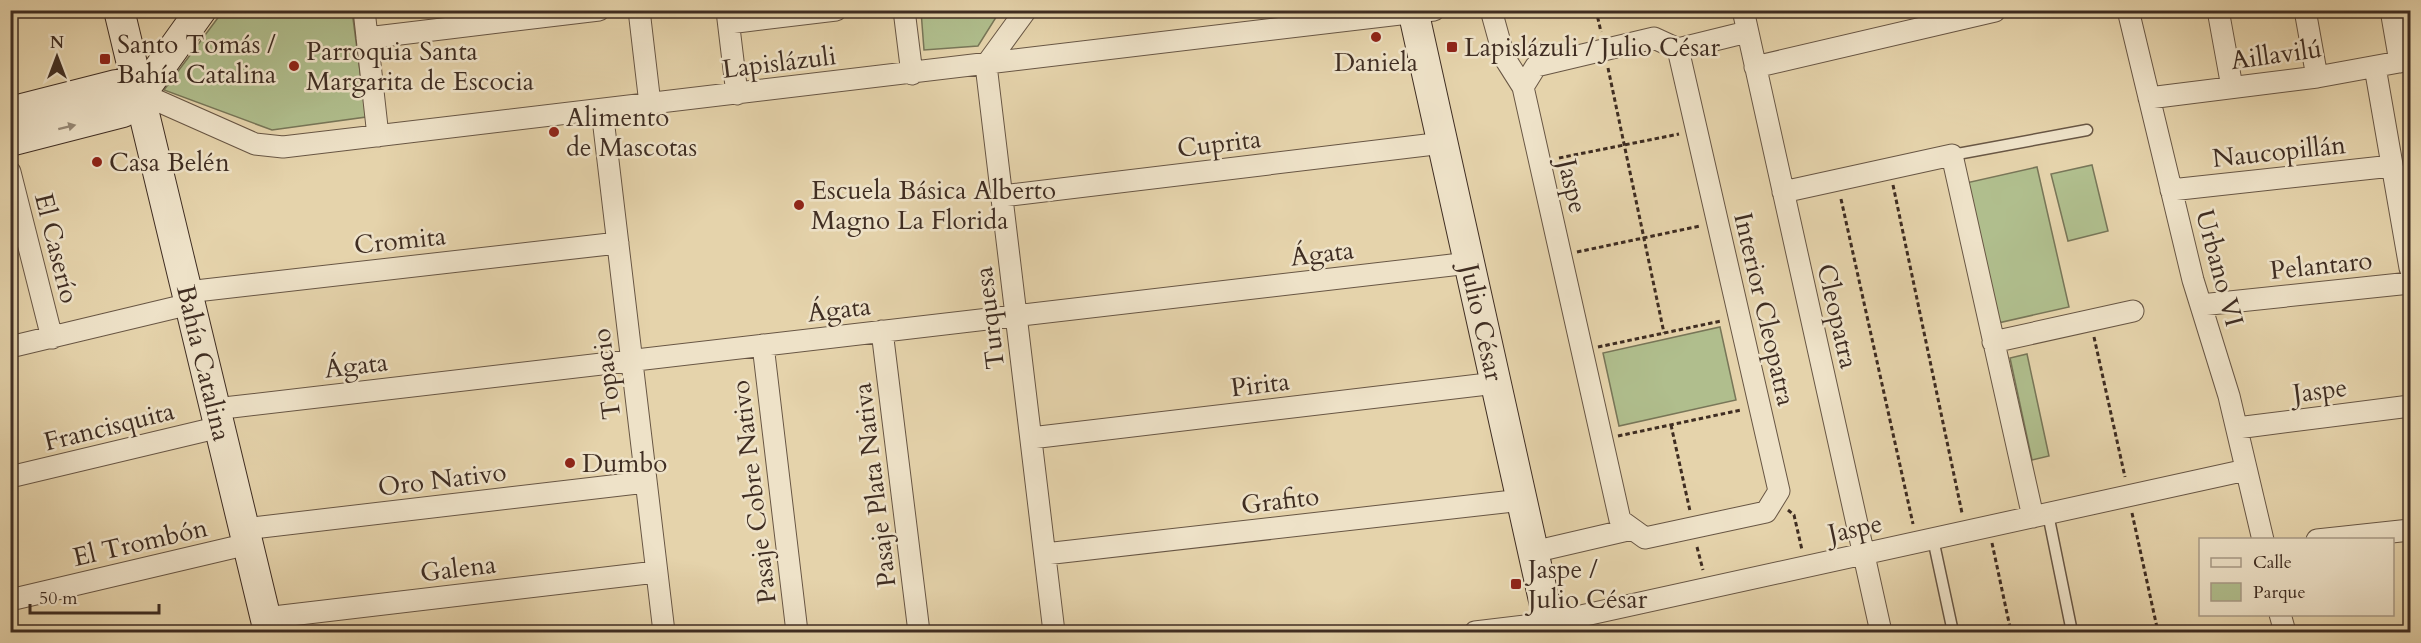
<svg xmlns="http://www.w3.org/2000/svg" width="2421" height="643" font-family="Cardo,serif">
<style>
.green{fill:#b0be8d;stroke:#787658;stroke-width:1.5}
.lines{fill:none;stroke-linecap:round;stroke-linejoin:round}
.lane-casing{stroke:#685644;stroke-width:13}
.street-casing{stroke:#685644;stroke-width:23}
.secondary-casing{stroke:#3f2d22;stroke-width:32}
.path{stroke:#3f2d22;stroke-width:3;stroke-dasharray:4.5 3;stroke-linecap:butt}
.lane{stroke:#eee2c8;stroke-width:10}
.street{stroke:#eee2c8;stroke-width:21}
.secondary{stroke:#eee2c8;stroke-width:30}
.oneway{fill:#968875}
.poi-dot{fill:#8f2418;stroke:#eee2c8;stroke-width:2}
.labels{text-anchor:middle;stroke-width:5;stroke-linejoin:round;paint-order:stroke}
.poi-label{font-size:26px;fill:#3f2d22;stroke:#eee2c8;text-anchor:start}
.street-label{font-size:26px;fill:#3f2d22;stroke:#eee2c8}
</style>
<rect width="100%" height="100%" fill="#e5d3ab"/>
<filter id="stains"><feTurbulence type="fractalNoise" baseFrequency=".00333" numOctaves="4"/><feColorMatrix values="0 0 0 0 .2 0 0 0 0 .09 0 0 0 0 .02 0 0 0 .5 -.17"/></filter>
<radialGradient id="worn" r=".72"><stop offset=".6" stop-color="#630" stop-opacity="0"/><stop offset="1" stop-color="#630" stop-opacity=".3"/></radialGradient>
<path class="green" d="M223,11H352L366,117L272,130L164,90Z
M921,11V10L1000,11L978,46L924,50Z
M2092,165L2108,231L2068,241L2051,174Z
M2037,167L2069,307L1998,323L1966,183Z
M1720,327L1736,400L1619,426L1603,353Z
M2027,354L2049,456L2032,460L2010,358Z"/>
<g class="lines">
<g class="lane-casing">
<path id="lane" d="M1952,155L2087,130
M2048,514L2072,632
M1933,539L1953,632"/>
</g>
<g class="street-casing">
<path id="street" d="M364,10L378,136
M639,10L650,104
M904,10L912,74
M1026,10L986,65L1054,632
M1491,10L1504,57L1523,87
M1743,10L1881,632
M2128,10L2193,280L2229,396L2263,540
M2218,10L2232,87
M2305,10L2317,77
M2391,10L2400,62
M727,11L737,94
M729,23L836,10
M367,38L599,10
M1654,38L1678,49L1779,491L1766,512L1645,538L1620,520L1523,87L1536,66Z
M1678,49L1747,32
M1755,67L1995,11
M2375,67L2410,268
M140,93L255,144L283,147L1434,10
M2149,98L2317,77L2410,60
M602,110L664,632
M10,172L52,338
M2171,190L2392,166
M1783,192L1952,155L2033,517
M1002,196L1443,143
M187,292L618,243
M2201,305L2410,283
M882,331L919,632
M1993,342L2133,311
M763,345L797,632
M10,347L190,304
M215,409L1469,263
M2237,428L2410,406
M1031,438L1496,383
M10,477L220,427
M244,529L646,482
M2317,540L2410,530
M1533,552L1632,529
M1045,554L1522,500
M10,600L248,544
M2280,614L2285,632
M265,618L656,572
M1475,632L1549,623L2246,470"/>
</g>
<g class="secondary-casing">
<g id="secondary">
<path id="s1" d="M119,10L269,632"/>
<path id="s2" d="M1413,10L1551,632"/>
<path d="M10,112L116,85L128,86L140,93"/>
<path d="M10,141L123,112L133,105L201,10"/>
</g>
</g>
<path class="path" d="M1596,10L1601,32
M1608,68L1664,333
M1559,158L1679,134
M1893,185L1962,513
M1841,199L1913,524
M1577,252L1700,226
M2094,337L2125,477
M1598,347L1721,321
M1671,425L1690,511
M1618,436L1741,410
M1788,510L1794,515L1802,550
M2132,513L2158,632
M1992,543L2011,632
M1697,547L1703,570"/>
<use href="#lane" class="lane"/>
<use href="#street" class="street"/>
<use href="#secondary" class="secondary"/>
</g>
<defs><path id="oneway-solid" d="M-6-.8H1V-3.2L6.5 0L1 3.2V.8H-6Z" transform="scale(1.5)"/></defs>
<use class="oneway" href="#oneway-solid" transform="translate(67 127) rotate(-14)"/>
<g class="poi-dot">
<circle cx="1376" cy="37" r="6"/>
<rect x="1446" y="41" width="12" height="12" rx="3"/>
<rect x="99" y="53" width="12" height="12" rx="3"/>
<circle cx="294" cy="66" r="6"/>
<circle cx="554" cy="132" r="6"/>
<circle cx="97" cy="162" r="6"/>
<circle cx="799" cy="205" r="6"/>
<circle cx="570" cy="463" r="6"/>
<rect x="1510" y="578" width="12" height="12" rx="3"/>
</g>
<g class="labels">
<g class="poi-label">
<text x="117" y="53">Santo Tomás /<tspan x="117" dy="30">Bahía Catalina</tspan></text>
<text x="1464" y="56">Lapislázuli / Julio César</text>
<text x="306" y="60">Parroquia Santa<tspan x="306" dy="30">Margarita de Escocia</tspan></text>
<text x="1376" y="71" text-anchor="middle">Daniela</text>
<text x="566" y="126">Alimento<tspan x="566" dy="30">de Mascotas</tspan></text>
<text x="109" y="171">Casa Belén</text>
<text x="811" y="199">Escuela Básica Alberto<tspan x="811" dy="30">Magno La Florida</tspan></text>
<text x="582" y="472">Dumbo</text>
<text x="1528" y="578">Jaspe /<tspan x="1528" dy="30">Julio César</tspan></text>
</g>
<g class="street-label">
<text transform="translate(2276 54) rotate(-8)" y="9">Aillavilú</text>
<text transform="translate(779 62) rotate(-7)" y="9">Lapislázuli</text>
<text transform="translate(1219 143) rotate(-7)" y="9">Cuprita</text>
<text transform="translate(2279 151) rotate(-6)" y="9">Naucopillán</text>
<text transform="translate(1573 186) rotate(77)" y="9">Jaspe</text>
<text transform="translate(400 240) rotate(-6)" y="9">Cromita</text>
<text transform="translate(57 248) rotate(76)" y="9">El Caserío</text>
<text transform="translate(1322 253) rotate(-7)" y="9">Ágata</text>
<text transform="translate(2321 265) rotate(-6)" y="9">Pelantaro</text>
<text transform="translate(2220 268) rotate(75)" y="9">Urbano VI</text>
<text transform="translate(839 309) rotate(-7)" y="9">Ágata</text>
<text transform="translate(1765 309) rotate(77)" y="9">Interior Cleopatra</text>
<text transform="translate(1838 316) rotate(77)" y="9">Cleopatra</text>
<text transform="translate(989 318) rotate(-97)" y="9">Turquesa</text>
<text dy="9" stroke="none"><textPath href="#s2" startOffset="320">Julio César</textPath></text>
<text dy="9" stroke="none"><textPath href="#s1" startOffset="363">Bahía Catalina</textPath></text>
<text transform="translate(356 365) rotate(-7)" y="9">Ágata</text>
<text transform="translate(606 374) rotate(-97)" y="9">Topacio</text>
<text transform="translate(1260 384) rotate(-7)" y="9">Pirita</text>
<text transform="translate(2320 390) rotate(-7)" y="9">Jaspe</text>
<text transform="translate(109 426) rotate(-14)" y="9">Francisquita</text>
<text transform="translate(442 479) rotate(-7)" y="9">Oro Nativo</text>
<text transform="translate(874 485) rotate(-97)" y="9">Pasaje Plata Nativa</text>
<text transform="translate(753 492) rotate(-97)" y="9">Pasaje Cobre Nativo</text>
<text transform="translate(1280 500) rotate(-7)" y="9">Grafito</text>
<text transform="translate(1855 528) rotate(-12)" y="9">Jaspe</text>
<text transform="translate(140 542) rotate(-13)" y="9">El Trombón</text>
<text transform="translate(458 568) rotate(-7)" y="9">Galena</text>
</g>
</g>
<rect width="2421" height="643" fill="none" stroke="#e5d3ab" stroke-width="36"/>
<rect x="12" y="12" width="2397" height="619" fill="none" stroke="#3f2d22" stroke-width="3"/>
<rect x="18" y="18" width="2385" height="607" fill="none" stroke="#3f2d22" stroke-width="1.5"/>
<rect x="2199" y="538" width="195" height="78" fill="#eee2c8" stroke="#a89a86" stroke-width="1.5"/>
<rect x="2211" y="558" width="30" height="9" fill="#eee2c8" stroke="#a89a86" stroke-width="1.5"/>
<text x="2253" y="568" font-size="18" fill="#3f2d22">Calle</text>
<rect x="2211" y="583" width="30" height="18" fill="#b0be8d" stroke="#a89a86" stroke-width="1.5"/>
<text x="2253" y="598" font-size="18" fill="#3f2d22">Parque</text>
<g transform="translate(57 57)" stroke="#eee2c8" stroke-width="4.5" paint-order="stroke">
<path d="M0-4.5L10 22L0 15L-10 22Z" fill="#3f2d22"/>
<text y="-9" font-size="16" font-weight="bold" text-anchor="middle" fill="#3f2d22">N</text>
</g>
<path d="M30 604v9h129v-9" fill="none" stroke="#3f2d22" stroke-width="3"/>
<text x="39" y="604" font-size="18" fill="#3f2d22" stroke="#eee2c8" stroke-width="4.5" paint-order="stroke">50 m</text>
<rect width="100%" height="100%" filter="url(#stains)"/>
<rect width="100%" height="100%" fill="url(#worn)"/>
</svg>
